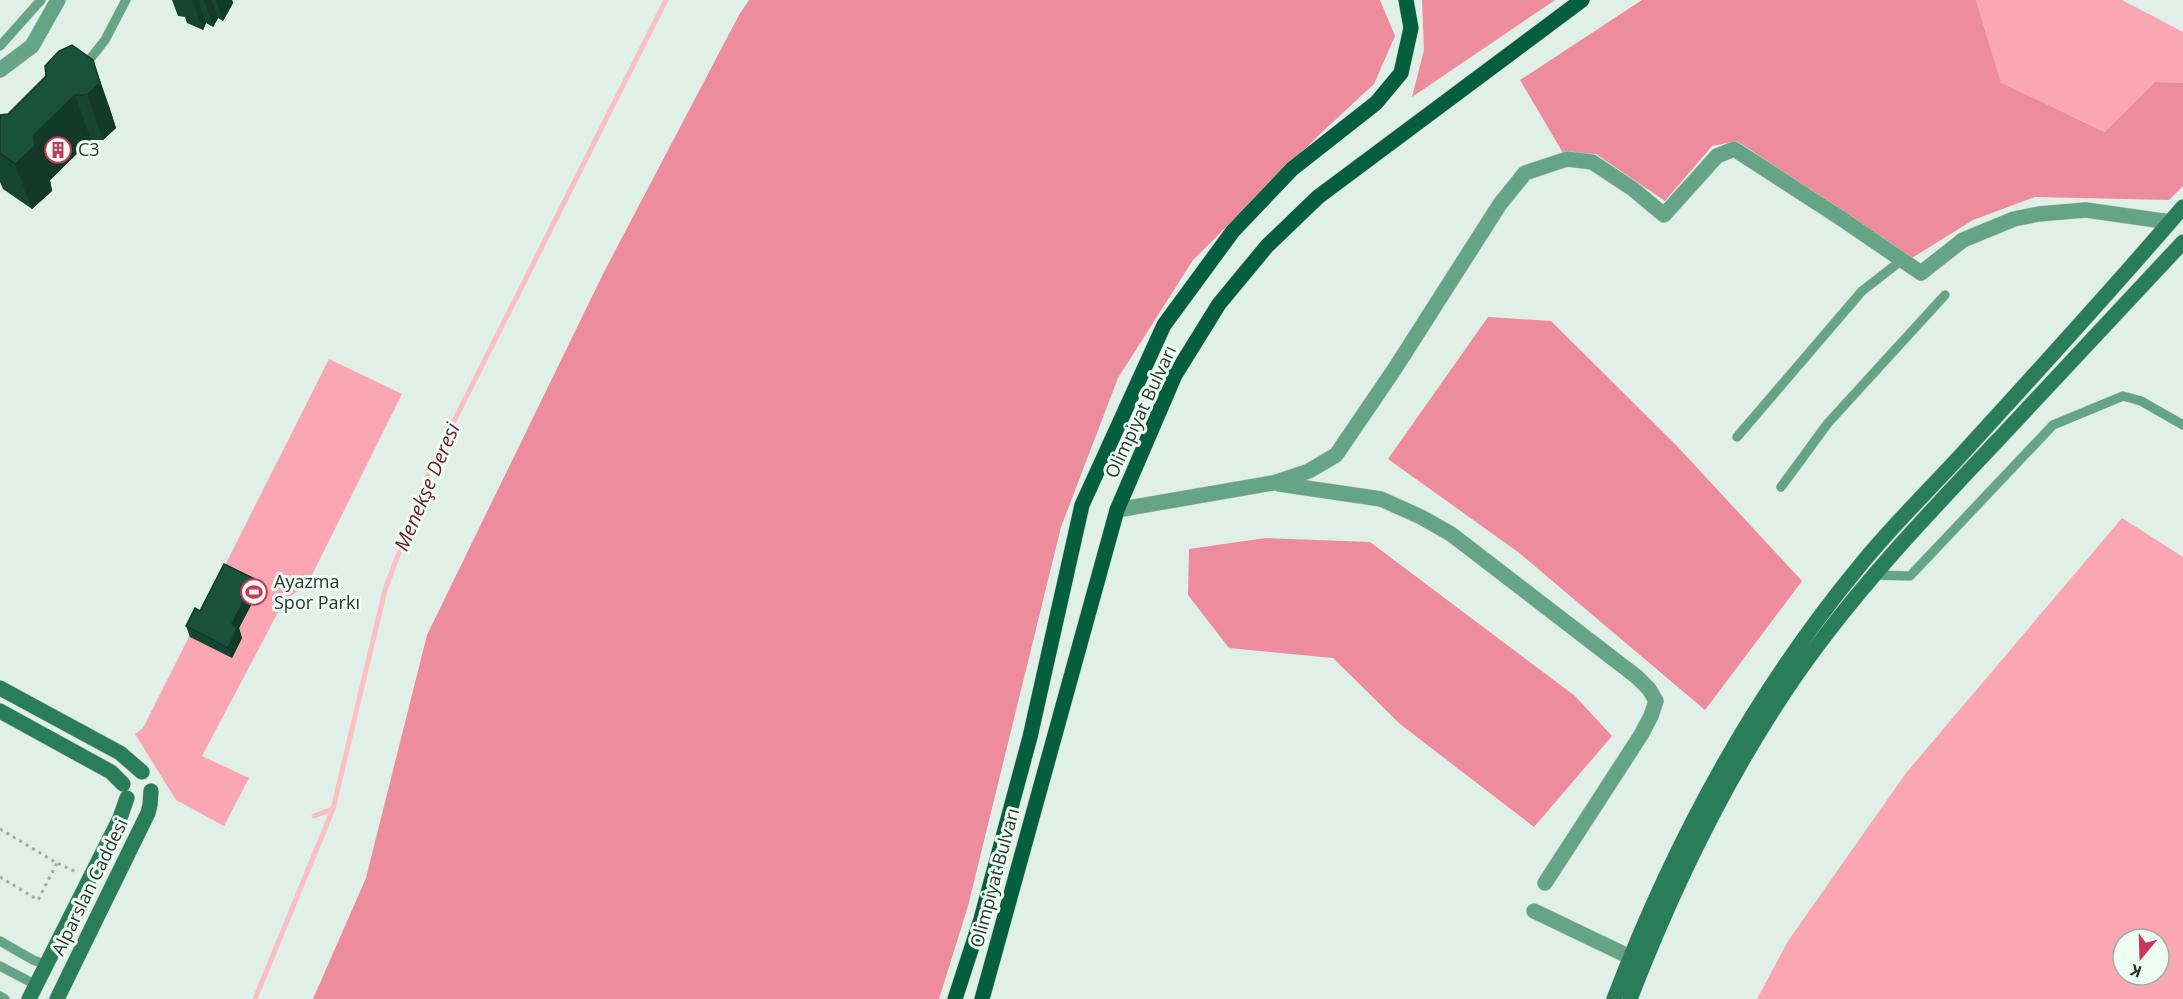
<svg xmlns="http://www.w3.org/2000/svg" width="2183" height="999" font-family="'Open Sans',sans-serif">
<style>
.green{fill:#fba7b3;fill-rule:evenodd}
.forest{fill:#ec8c9c}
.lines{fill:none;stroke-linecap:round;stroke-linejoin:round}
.stream{stroke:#fcbfc7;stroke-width:5}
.lane-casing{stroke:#bcc9c2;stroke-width:10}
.street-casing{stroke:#bcc9c2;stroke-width:16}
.secondary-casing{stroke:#bcc9c2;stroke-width:16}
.primary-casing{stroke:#bcc9c2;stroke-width:16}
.path{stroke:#a0aca6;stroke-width:3;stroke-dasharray:3 4.5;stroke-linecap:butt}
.lane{stroke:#65a486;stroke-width:9}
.street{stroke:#65a486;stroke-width:15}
.secondary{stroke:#297d5b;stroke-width:15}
.primary{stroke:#055e40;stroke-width:15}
.wall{fill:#164633}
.shaded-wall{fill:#123929}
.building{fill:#19513b;stroke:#123929;stroke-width:1.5}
.labels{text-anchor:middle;stroke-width:6;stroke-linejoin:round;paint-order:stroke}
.poi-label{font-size:18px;fill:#2d3330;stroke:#edfdf4;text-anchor:start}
.street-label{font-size:18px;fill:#2d3330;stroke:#edfdf4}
.water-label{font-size:20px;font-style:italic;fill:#6d182f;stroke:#edfdf4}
</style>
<rect width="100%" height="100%" fill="#e0efe7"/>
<path class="green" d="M1976,0H2122L2183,32V83L2155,82L2106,132L2001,84Z
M329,359L402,394L308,583L284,601L202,756L249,778L224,826L176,800L135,734L143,728Z
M2122,518L2183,557V999H1757L1788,941L1906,773ZM2123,939H2159V975H2123Z"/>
<path class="forest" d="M749,0H1380L1395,36L1374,84L1319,135L1193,260L1118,378L1061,527L968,906L939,999H313L366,878L427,635L604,272L739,15Z
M1422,0H1555L1412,97L1424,50Z
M1642,0H1976L2001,83L2105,132L2155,82L2183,83V186L2169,200L2035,197L1973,220L1912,258L1737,141L1712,146L1665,201L1596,154L1563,153L1520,80Z
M1488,317L1551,321L1676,445L1802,581L1705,710L1518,552L1388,459Z
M1266,538L1370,542L1575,696L1612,736L1534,827L1400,724L1333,658L1229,648L1188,595L1189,549Z"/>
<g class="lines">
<path class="stream" d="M314,816L333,809
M255,999L333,809L385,590L431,467L666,0"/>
<g class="lane-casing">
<path id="lane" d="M0,46L41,0
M83,68L105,40L126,0
M1737,437L1862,291L1902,260
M1781,487L1828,423L1945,295
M1874,575L1910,576L2053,425L2123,396L2141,401L2183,425
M0,941L33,960L47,965
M0,966L36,985
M0,996L5,999"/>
</g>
<g class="street-casing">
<path id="street" d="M0,70L32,46L58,0
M1279,484L1381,499L1421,517L1451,534L1637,677L1649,689L1656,701L1651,716L1641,735L1545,883
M1117,510L1273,483L1309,471L1336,455L1394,370L1500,204L1525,173L1567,159L1592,162L1633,189L1664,215L1717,156L1734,149L1839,217L1921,273L1963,240L2014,219L2039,214L2086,210L2170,222
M1534,911L1630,957"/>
</g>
<g class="secondary-casing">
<path id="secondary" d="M0,688L120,753L142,772
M0,711L111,772L123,784
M29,999L120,818L127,798
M57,999L148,813L150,805L151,791
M1614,999C1674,842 1754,693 1862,563C1893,525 1929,490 1962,454C2037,372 2111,291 2183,207
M1630,999C1674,885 1727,775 1797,674C1856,589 1927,515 1998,440C2060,374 2122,308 2183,242"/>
</g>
<g class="primary-casing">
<path id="primary" d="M955,999L981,919L1030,737L1082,505L1164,325L1233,231L1292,169L1376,103L1401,73L1411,28L1406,0
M982,999L1117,510L1175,375L1219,304L1267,246L1318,197L1582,0"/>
</g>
<path class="path" d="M0,829L57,863L76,872
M0,877L38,900L57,863"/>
<use href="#lane" class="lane"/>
<use href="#street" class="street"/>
<use href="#secondary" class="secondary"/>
<use href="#primary" class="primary"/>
</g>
<path class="wall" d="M172,0H232L233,3L223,21L218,18L213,27L206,23L203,30L187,23L185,17L178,16Z
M46,76L109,106L116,128L103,140H91L50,180L52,191L32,209L3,189L0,182V115L8,114Z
M255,579L259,590L239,628L242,638L232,658L190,637L186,626L200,611Z"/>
<path class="shaded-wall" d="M192,0H198L206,23L203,30Z
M204,0H212L218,18L213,27Z
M216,0H232L233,3L223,21Z
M93,60L109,106L116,128L103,140L87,95Z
M75,95L91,140L50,180L52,191L32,209L15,164L34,135Z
M255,579L259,590L239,628L242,638L232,658L228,648L232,624Z"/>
<path class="building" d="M72,45L93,60L100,83L87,95H75L34,135L35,146L15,164L0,153V115L8,114L46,76L45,66L59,51Z
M224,564L255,579L232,624L238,627L228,648L186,626L195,608L200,611Z"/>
<defs>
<g id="building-ring" transform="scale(1.35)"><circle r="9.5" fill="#edfdf4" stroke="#c7385d" stroke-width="1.5"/><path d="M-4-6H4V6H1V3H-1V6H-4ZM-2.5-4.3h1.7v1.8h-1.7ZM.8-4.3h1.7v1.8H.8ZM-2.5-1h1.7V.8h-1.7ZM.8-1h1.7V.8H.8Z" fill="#c7385d"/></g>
<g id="stadium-ring" transform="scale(1.35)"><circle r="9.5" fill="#edfdf4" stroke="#c7385d" stroke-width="1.5"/><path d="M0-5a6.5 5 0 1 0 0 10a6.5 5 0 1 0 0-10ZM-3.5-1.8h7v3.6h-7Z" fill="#c7385d"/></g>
</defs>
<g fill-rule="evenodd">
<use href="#building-ring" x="58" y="150"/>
<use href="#stadium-ring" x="254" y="592"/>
</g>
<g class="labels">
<g class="poi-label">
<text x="78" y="156">C3</text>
<text x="274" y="588">Ayazma<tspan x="274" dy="21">Spor Parkı</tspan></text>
</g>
<g class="street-label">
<text transform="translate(1141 412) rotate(-65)" y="6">Olimpiyat Bulvarı</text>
<text transform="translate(995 878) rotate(-75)" y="6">Olimpiyat Bulvarı</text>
<text transform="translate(90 887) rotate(-64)" y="6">Alparslan Caddesi</text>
</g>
<g class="water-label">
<text transform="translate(427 487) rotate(-67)" y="7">Menekşe Deresi</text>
</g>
</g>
<g transform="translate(2141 957) rotate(199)"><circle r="28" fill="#edfdf4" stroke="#a0aca6" stroke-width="1.5"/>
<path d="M0-4.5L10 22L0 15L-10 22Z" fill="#c7385d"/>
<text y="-9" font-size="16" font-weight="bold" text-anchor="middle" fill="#2d3330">K</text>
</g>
</svg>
